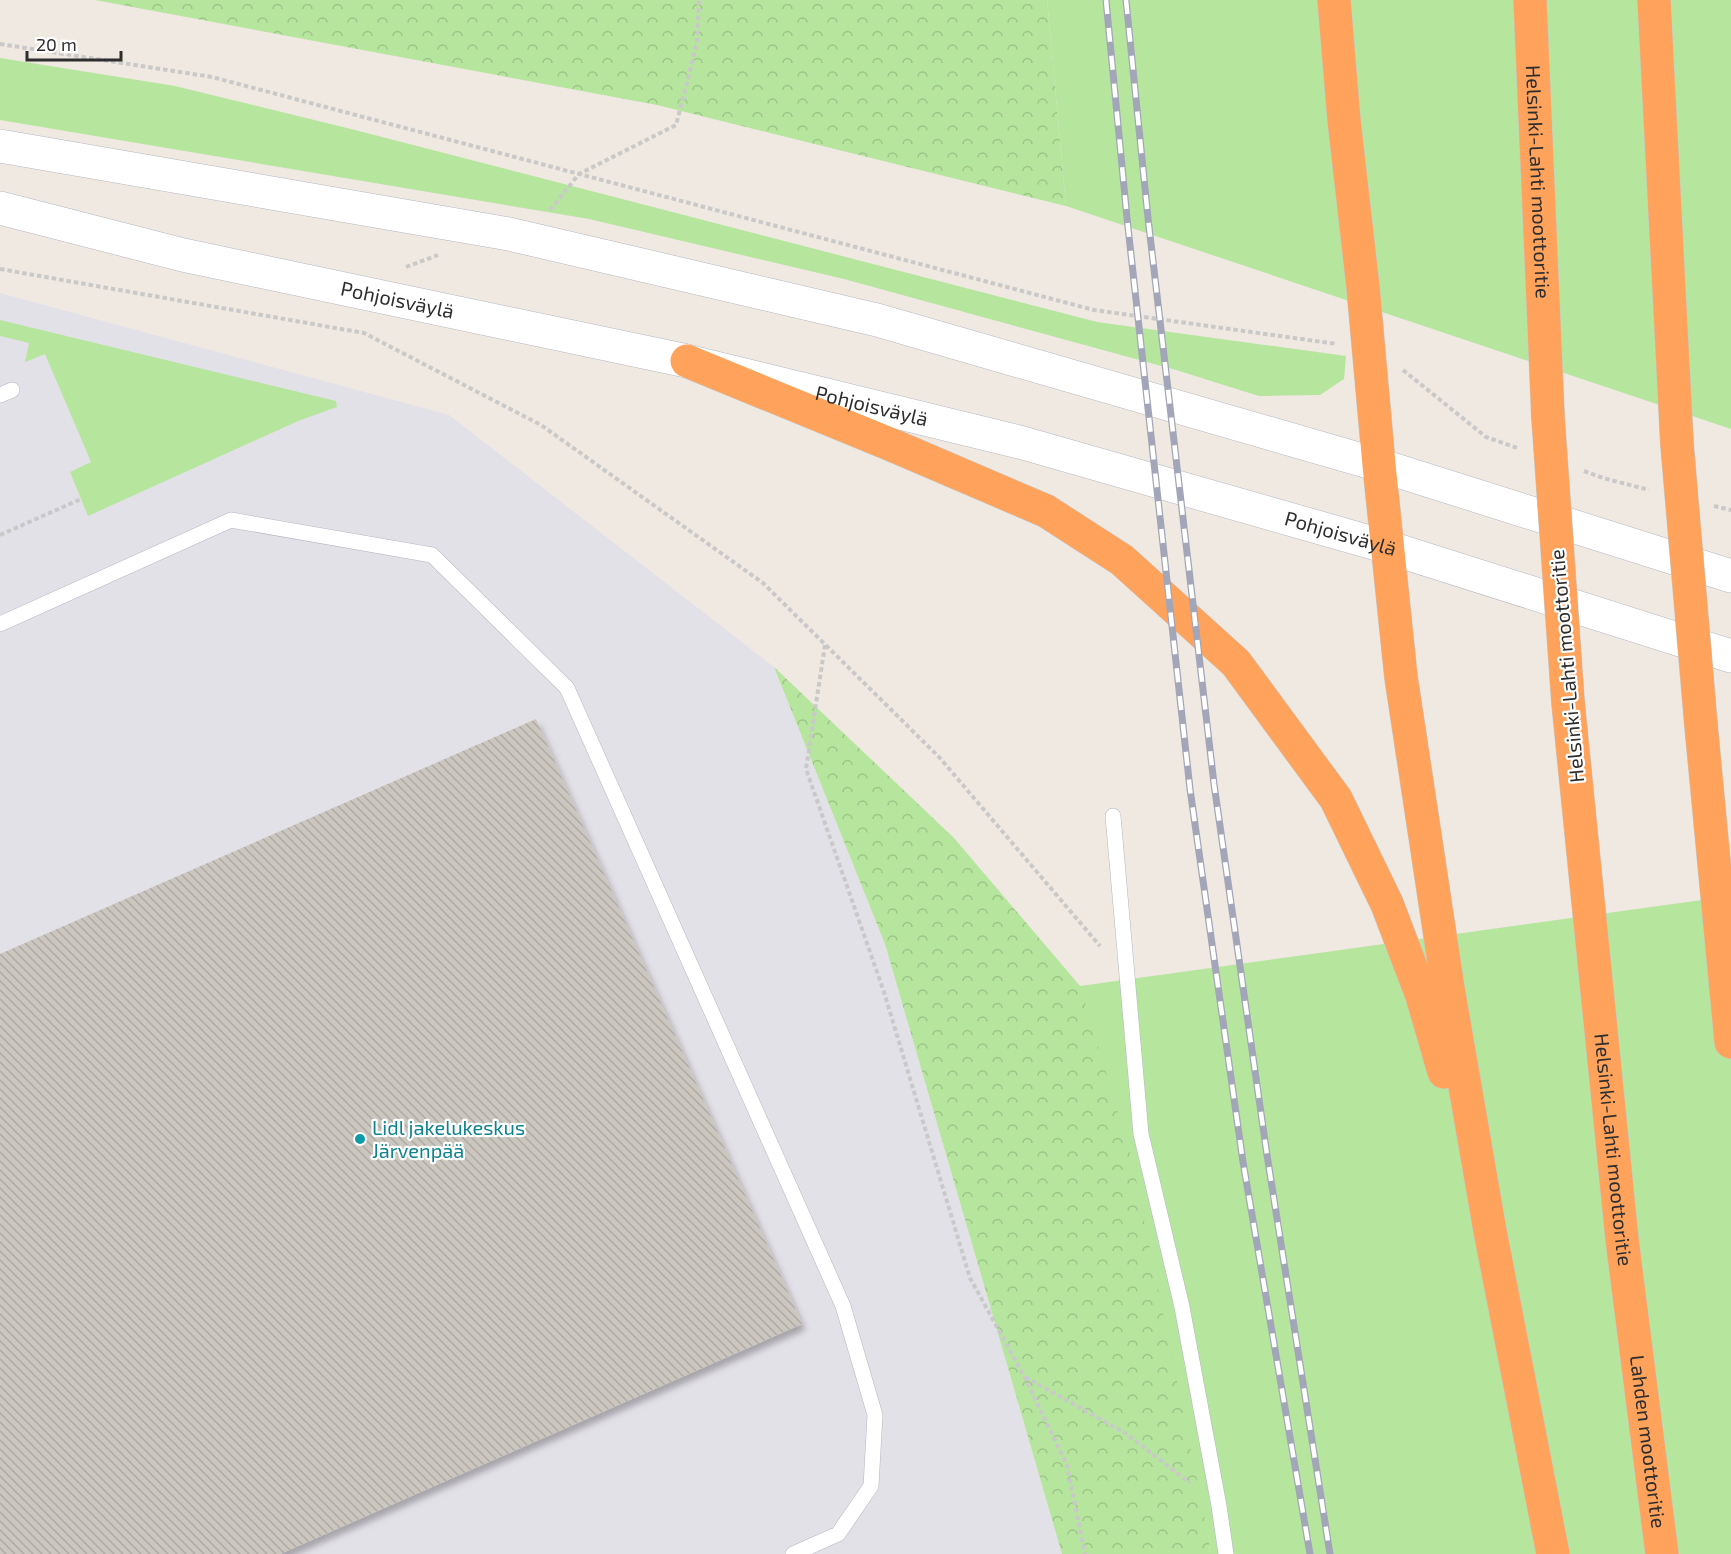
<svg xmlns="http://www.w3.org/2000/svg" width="1731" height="1554" font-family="'Exo 2',sans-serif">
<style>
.industrial{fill:#e3e1e8}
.grass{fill:#b6e59e}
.forest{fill:url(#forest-crowns)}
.building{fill:url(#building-back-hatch);filter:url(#shadow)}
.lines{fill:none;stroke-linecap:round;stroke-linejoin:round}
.lane-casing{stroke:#b4b7c1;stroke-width:16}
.secondary-casing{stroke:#b4b7c1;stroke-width:34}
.highway-casing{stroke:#c9c9c9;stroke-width:34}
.path{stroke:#c9c9c9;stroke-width:4;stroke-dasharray:4.5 3;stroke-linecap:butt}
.lane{stroke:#fff;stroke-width:15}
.secondary{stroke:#fff;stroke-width:33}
.highway{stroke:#ffa35c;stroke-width:33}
.rail-casing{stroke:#a3a6b8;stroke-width:7}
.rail{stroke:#fff;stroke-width:4.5;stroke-dasharray:14;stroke-linecap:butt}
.highway-bridge-casing{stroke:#c9c9c9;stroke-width:34;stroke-linecap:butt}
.highway-bridge{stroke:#ffa35c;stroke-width:33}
.culture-dot{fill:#0f9aa8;stroke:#fff;stroke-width:2}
.labels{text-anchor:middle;stroke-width:4.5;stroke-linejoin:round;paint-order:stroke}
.street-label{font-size:20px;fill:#2e2e2e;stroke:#fff}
.culture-label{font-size:20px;fill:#0d838f;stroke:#fff;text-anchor:start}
</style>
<defs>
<pattern id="forest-crowns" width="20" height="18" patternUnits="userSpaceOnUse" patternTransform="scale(1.5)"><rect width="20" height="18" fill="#b6e59e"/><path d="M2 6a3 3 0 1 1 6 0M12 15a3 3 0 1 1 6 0" fill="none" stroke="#9dc588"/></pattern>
<pattern id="building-back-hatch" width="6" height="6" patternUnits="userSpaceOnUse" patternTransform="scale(1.5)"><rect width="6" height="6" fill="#cbc7bf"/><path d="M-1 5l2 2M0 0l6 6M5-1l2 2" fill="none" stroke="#afaba4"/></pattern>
<filter id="shadow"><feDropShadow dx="3.5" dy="6" stdDeviation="3" flood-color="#0004"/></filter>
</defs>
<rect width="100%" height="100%" fill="#efe9e1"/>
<path class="industrial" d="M0,293L449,415L774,667L885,944L1062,1554H0Z"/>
<path class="grass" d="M1047,0H1731V429L1066,206Z
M0,58L175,86L355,130L1097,322L1346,356L1344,379L1320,395L1259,396L1176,370L844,279L589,219L0,120Z
M0,320L336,401L337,407L298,421L88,516L70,472L91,462L45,354L25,362L29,343L0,336Z
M1731,896V1554H1210L1209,1539L1080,986Z"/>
<path class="forest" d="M95,0H1047L1066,206L657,105Z
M774,667L954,838L1080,986L1132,1160L1209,1539L1210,1554H1062L885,944Z"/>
<path class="building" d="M536,719L802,1324L280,1554H0V954Z"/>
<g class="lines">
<g class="lane-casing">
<path id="lane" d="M0,395L12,390
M0,624L231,520L432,555L567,688L843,1306L875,1415L871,1486L838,1534L793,1554
M1113,816L1141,1134L1182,1307L1219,1506L1226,1554"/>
</g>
<g class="secondary-casing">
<g id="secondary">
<path d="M0,146L509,234L877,320L1379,465L1731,576"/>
<path id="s1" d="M0,208L183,255L687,361L1023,443L1387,547L1731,656"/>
</g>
</g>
<g class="highway-casing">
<g id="highway">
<path d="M1334,0L1344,120L1363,287L1379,465L1401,677L1448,988L1490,1231L1553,1554"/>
<path id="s2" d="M1530,0L1548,417"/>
<path d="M1654,0L1677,444"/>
<path d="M687,361L892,445L1046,511L1122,560L1236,663L1336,799L1387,904L1422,996L1444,1072"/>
<path id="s3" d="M1568,702L1622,1239L1662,1554"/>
<path d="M1701,725L1731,1042"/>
</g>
</g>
<path class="path" d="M0,44L212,77L1094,310L1337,344
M550,210L579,174L676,125L697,43L699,0
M406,267L438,255
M0,269L364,333L541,425L763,583L939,757L1100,946
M1403,370L1486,437L1517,448
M1584,471L1603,478L1649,490
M1714,506L1731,510
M0,535L81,499
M825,645L806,769L884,992L970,1278L1024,1376L1067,1465L1085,1554
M1025,1377L1125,1433L1190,1483"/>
<use href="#lane" class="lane"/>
<use href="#secondary" class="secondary"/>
<use href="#highway" class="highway"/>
<g class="rail-casing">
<path id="rail" d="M1106,0L1127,218L1190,789L1243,1162L1310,1554
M1126,0L1148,218L1214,784L1267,1155L1330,1554"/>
</g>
<use href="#rail" class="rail"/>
<g class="highway-bridge-casing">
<path id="highway-bridge" d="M1548,417L1568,702
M1677,444L1701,725"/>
</g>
<use href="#highway-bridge" class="highway-bridge"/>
</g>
<circle class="culture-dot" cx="360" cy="1139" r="6"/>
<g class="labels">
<g class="street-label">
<text dy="7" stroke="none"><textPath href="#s2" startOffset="182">Helsinki-Lahti moottoritie</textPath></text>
<text dy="7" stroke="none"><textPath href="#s1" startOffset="408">Pohjoisväylä</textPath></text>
<text dy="7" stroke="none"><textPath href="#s1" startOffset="894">Pohjoisväylä</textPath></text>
<text dy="7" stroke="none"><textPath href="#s1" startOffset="1380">Pohjoisväylä</textPath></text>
<text transform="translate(1567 666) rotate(-95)" y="7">Helsinki-Lahti moottoritie</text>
<text dy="7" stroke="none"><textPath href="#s3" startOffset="450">Helsinki-Lahti moottoritie</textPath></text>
<text dy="7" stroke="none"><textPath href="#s3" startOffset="744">Lahden moottoritie</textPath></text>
</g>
<g class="culture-label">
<text x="372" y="1135">Lidl jakelukeskus<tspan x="372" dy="23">Järvenpää</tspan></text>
</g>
</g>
<path d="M27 51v9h94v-9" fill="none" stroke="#2e2e2e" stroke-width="3"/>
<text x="36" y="51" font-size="18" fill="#2e2e2e" stroke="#ffffff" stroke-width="4.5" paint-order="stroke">20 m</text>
</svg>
